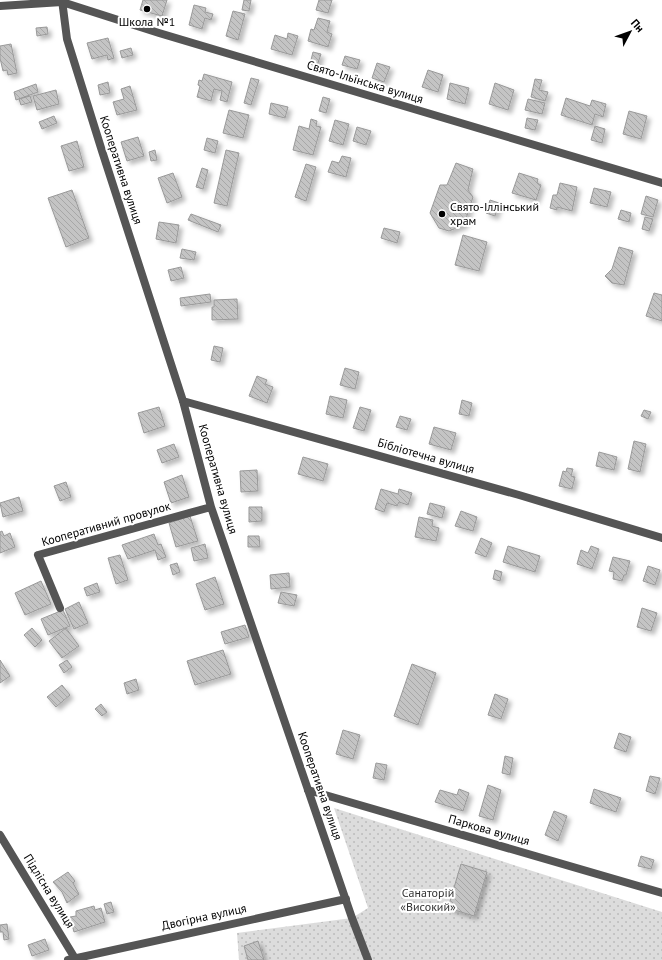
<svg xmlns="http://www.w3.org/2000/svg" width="662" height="960" font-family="'PT Sans',sans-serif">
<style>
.park{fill:url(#park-dots)}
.building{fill:url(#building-back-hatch);stroke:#999;filter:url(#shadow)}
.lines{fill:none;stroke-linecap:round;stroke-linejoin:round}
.street{stroke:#555;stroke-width:8}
.poi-dot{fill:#000;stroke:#fff;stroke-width:1.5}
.labels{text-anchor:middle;stroke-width:4;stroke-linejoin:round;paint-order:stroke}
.poi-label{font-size:12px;fill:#000;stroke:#fff}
.street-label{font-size:12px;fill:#000;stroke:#fff}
.park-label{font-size:12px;fill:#333;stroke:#fff}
</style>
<defs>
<pattern id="park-dots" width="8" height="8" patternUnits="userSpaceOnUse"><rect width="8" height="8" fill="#dcdcdc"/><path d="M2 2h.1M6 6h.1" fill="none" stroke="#bbb" stroke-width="1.8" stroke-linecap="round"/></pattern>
<pattern id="building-back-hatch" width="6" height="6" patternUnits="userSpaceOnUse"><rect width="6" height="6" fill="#c4c4c4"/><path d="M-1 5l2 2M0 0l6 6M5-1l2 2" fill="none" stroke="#a7a7a7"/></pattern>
<filter id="shadow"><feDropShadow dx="3.5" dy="3.5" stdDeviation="2" flood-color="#0004"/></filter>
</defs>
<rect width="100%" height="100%" fill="#fff"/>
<path class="park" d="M334,808L662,912V960H239L237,933L352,918L368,908Z"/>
<path class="building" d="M143,0H167L162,16L140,10Z
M244,0H251L249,11L242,10Z
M319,0H332L328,13L316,10Z
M194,5L206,8L205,12L213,14L211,20L205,18L202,29L189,25Z
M233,11L245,14L238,40L226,36Z
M318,18L330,21L327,32L332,34L328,47L308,41L311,29L314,30Z
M47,27L48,34L37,36L36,28Z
M288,33L298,36L292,55L271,49L275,35L287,39Z
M108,38L114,58L108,60L107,55L92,59L87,43Z
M11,44L17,73L8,75L7,70L3,71L0,58V46Z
M131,48L133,55L122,58L120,51Z
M313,52L321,54L317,66L310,64Z
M345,56L360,60L357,69L342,65Z
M377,63L390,67L384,82L372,78Z
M428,70L443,75L438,92L422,87Z
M204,74L232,82L227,102L220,100L222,91L214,89L211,101L197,97L200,86L198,85L199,80L202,81Z
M251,78L259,80L251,105L244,103Z
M535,79L542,80L539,90L548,92L545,101L531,97Z
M108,82L110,93L100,95L98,85Z
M450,83L469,88L465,104L447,99Z
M495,83L514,90L508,110L489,104Z
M36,84L38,92L16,100L14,92Z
M130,86L137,110L117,115L113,102L124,99L121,89Z
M56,90L59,104L37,110L33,96Z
M30,96L32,102L21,105L19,99Z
M323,97L330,99L326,113L319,111Z
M566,98L590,106L592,100L606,104L603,117L595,114L592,125L561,115Z
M528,99L545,103L542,114L525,110Z
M271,103L288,107L285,118L269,114Z
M229,110L249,115L243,138L223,133Z
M629,111L647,116L641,139L623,134Z
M54,116L57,123L42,129L39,122Z
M527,118L538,120L535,130L525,128Z
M311,119L317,121L316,126L321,127L313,155L293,150L299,126L309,129Z
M335,120L349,124L343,145L329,141Z
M595,126L605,129L602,143L591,140Z
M357,127L371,131L366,145L353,141Z
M138,137L144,156L127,161L121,142Z
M207,138L218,141L215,153L204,150Z
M77,141L84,167L69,171L61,146Z
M155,150L157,160L151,161L149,152Z
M226,150L239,153L227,206L214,203Z
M342,156L351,158L346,177L328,172L332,161L339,163Z
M456,163L473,169L468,190L473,197L464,225L449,231L439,228L430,213L440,185H447Z
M306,164L316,167L306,201L295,197Z
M202,168L208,170L203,189L196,187Z
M173,173L182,197L167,203L158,178Z
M519,173L538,179L537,183L541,185L536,200L512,193Z
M560,183L577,187L572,211L557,207V210L550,208L553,195H557Z
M594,188L611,192L607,207L590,203Z
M72,190L89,238L66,247L48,198Z
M646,196L658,200L653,217L641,214Z
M490,200L499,203L495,216L486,213Z
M621,210L631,213L629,222L618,219Z
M191,214L221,225L218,232L188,220Z
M645,217L653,219L649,231L642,229Z
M159,222L179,225L176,243L156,239Z
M384,228L400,232L397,243L381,238Z
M463,235L487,242L479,271L455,265Z
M619,247L633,251L624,285L612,283L605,276L612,269Z
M182,249L196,252L194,260L180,258Z
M181,267L184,278L171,281L168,270Z
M654,293L662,295V321L646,316Z
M210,294L211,302L181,306L180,298Z
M237,299L238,319L212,320V307H214V300Z
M214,346L223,348L220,362L211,360Z
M345,368L359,372L355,389L340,385Z
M257,376L267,380L265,384L273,387L267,403L249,396Z
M330,396L347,400L343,418L326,414Z
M462,400L472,403L469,416L459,414Z
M159,407L165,426L144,433L138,413Z
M360,407L371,410L364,431L353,428Z
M644,410L651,412L648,419L641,416Z
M400,416L411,419L407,430L396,427Z
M434,427L456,433L451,450L429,444Z
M634,441L646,444L640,472L628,469Z
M174,444L179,457L162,463L157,450Z
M599,452L617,457L614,470L596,466Z
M303,457L328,464L323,481L298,474Z
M567,468L573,469L571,476L575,477L572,489L559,486L563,471L566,472Z
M257,470L258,491L241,492L240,471Z
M182,475L189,497L171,503L164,482Z
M66,482L71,497L60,501L54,486Z
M381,489L398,494L399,489L412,493L408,505L399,502L397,506L387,503L384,512L375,509Z
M19,497L23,511L3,517L0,503Z
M430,503L445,507L442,518L427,514Z
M249,507H262V521L249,522Z
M461,511L477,517L473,531L455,526Z
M190,516L198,541L176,547L169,523Z
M419,517L433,520L432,526L439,528L436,541L415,537Z
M2,531L4,536L10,533L15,547L0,553V532Z
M154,534L158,545L161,544L166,557L158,560L155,550L128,559L122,545Z
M248,536H259L260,547H248Z
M481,538L492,543L486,557L475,553Z
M205,544L208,558L194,561L191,548Z
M508,546L540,556L535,572L503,562Z
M591,546L599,549L592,569L577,564L581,550L588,553Z
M120,555L128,580L116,584L108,558Z
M613,557L630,561L626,575H624L622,581L613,579L614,572L609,571Z
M177,563L180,572L173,575L170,565Z
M648,566L660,570L655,585L643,581Z
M495,570L502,572L500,581L493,579Z
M289,573L290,587L271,589L270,575Z
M215,577L224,604L205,610L196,584Z
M41,581L51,604L25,615L15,593Z
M97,583L100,592L87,596L84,588Z
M281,592L297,595L294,606L278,603Z
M79,602L88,623L74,629L65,609Z
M642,608L657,613L651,631L637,627Z
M63,610L70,626L48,635L41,619Z
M245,625L249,637L225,644L221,632Z
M32,628L42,640L35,647L24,635Z
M66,628L79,646L62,658L49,641Z
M223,650L231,674L195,685L187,661Z
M0,660L10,676L0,683Z
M67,660L72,667L64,673L59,665Z
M412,664L436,673L418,725L394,716Z
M136,679L139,690L127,694L124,683Z
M62,685L70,695L56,707L47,697Z
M495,694L508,699L501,719L488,715Z
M101,704L107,712L102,716L95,709Z
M343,730L360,735L353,759L336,754Z
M619,733L631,737L626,752L614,748Z
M505,756L513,758L510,775L502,773Z
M376,763L387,765L384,780L373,778Z
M650,776L660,778L655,794L646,791Z
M488,785L501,790L493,820L479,816Z
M459,789L469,793L463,811L435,802L440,790L457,795Z
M594,789L621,798L616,812L590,803Z
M554,811L567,816L558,841L545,835Z
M641,856L654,860L651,869L638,866Z
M461,864L487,872L474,916L448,908Z
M68,872L75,881L73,883L79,894L67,903L62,892L53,882Z
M111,902L114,912L107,914L104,904Z
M94,906L95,910L101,908L105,922L74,932L70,917L76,916V911Z
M7,924L9,939L4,940L3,932H0V925Z
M45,939L49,950L32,956L28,945Z
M258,941L264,960H248L244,946Z"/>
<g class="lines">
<path class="street" d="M62,0L67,39L102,151L183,401L211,507L352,918L368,960
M0,6L62,2L159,33L662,183
M183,401L519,495L662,538
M60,608L38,555L211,507
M308,790L662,893
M0,835L76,960
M68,960L346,899"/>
</g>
<g class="poi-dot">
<circle cx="147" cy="9" r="4"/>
<circle cx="442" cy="214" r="4"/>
</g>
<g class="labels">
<g class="poi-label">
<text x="147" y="26">Школа №1</text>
<text x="450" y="211" text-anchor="start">Свято-Іллінський<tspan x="450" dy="14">храм</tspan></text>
</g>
<g class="street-label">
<text transform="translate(365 82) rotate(17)" y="4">Свято-Ільїнська вулиця</text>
<text transform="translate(121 170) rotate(72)" y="4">Кооперативна вулиця</text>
<text transform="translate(426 456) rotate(16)" y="4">Бібліотечна вулиця</text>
<text transform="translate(218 479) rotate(74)" y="4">Кооперативна вулиця</text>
<text transform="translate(106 524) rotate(-16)" y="4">Кооперативний провулок</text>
<text transform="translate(320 786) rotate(71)" y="4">Кооперативна вулиця</text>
<text transform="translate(489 830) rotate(16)" y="4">Паркова вулиця</text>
<text transform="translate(49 891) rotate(58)" y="4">Підлісна вулиця</text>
<text transform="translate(204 917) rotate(-12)" y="4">Двогірна вулиця</text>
</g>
<g class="park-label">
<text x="428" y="897">Санаторій<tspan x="428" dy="14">«Високий»</tspan></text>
</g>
</g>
<g transform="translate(630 32) rotate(49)" stroke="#ffffff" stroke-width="3" paint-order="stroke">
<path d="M0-3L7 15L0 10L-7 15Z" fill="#000000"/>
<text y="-6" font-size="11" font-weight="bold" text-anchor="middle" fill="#000000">Пн</text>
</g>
</svg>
